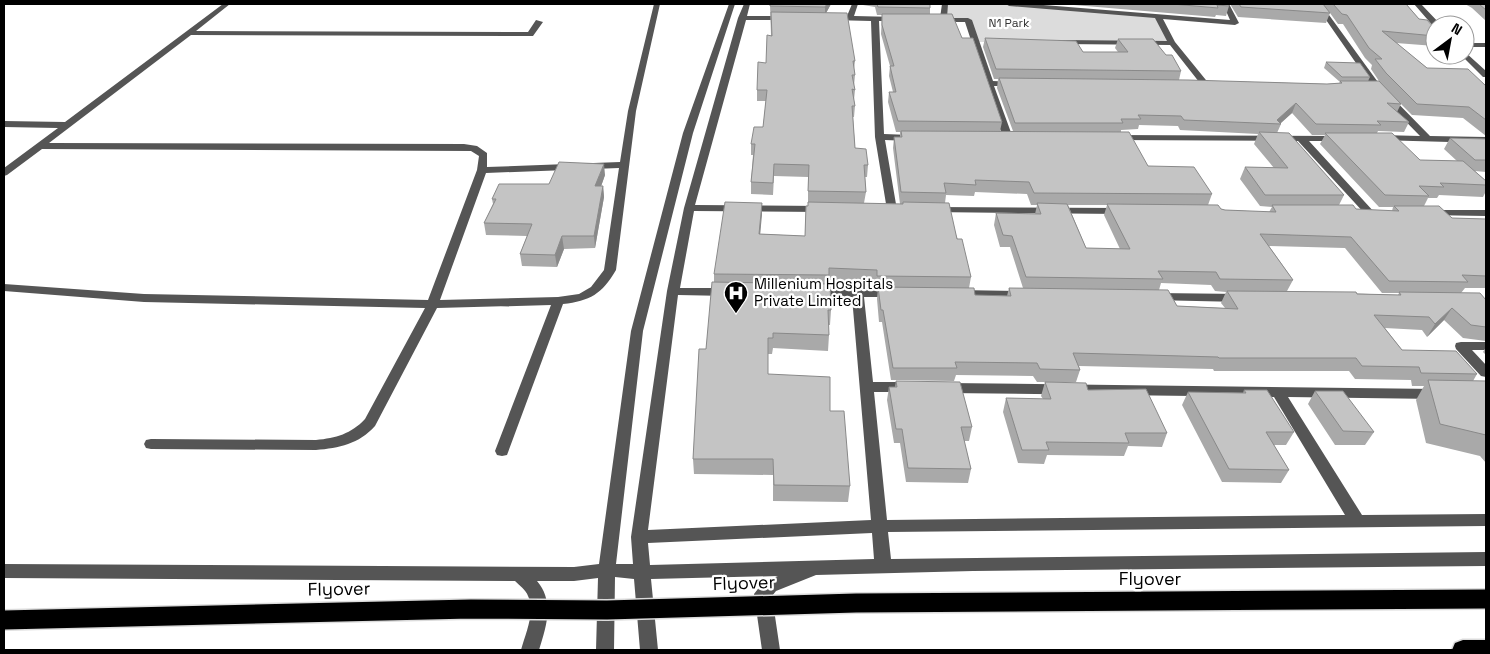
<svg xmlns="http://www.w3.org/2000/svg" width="1490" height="654" font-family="'Space Grotesk',sans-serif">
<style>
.green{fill:#dcdcdc}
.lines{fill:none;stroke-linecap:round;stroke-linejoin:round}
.highway-casing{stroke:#dbdbdb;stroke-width:3}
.minor{fill:#555;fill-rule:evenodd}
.highway{fill:#000;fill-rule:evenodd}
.highway-bridge-casing{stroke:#dbdbdb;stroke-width:22;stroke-linecap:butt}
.highway-bridge{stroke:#000;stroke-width:19}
.wall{fill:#a9a9a9;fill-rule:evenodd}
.shaded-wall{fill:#898989}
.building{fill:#c4c4c4;stroke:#898989}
.labels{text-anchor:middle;stroke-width:4.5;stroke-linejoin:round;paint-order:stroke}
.far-park-label{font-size:12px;fill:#333;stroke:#fff}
.poi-label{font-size:15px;fill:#000;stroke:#fff;text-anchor:start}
.near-street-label{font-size:18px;fill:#000;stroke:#fff}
</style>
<rect width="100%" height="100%" fill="#fff"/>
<path class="green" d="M945,4H1009L1158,17L1172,43L975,42L968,20H943Z"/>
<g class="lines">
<g class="highway-casing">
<path id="highway" d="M1463,640H1486V650H1452L1455,643Z"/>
</g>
<path class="minor" d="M223,4H230L196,31L528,32L536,20L543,22L533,36H530L191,35L49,143L464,144L477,146L487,153V167L620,162L628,111L654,4H660L636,111L616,270C602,294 590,301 563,304L507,455L502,456L497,455L495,451L551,305L437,308L375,426C359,444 339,448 316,450L151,449L146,448L144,444L146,440L151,439L316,440C336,438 351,434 365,419L425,308L144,302L4,291V284L144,294L428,300L477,170L479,156L471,151L42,149L7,175L4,176V168L58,128L4,127V121L65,122ZM619,168L604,270L591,287L579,294L558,297L440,300L486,173Z
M729,4H735L693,133L643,331L616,564H633L631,537L667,291L684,208L738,18L744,4H750L747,16H787L791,18L787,20H746L695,205L821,206L826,209L821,212L694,211L680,288H728L734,292L728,296L678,295L648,530L871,520L852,297H813L807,293L813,289L893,290L897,291L899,294L897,297H864L873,382H904L909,384L911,387L909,390L904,392H874L887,520L1345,515L1274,397L947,393L942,391L940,388L942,385L947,383L1437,389L1442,391L1444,394L1442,397L1437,399L1288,397L1362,515L1486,514V526L888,532L891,559L1486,552V566L973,571L816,575L776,591L772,596L780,650H762L754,594L764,581L778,576L651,579L658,650H640L634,579L615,577L614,650H596L598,578L574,581H537C555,602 546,627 539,650H521C525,635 536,611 528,596C526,590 519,585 515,581L4,578V564L574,567L599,564L631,331L683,133ZM872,533L874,559L650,565L648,543Z
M852,4H858L854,16L897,17L901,19L897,21H879L884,134L910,135L915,138L910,141L885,140L897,210L892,213L887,210L875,137L871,21L832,20L828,18L832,16H847Z
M942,4H948L947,18H968L972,20L993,81L1014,82L1018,84L1014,86H994L1013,138L1011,140L1008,141L1003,138L965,22H937L933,20L940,18Z
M1006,4H1031L1230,20L1223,4H1229L1239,23L1235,25L1163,19L1175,42L1210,85L1206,88L1203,87L1170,45L1060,44L1056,42L1060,40L1167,41L1155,18L1009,6Z
M1315,4H1321L1380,85L1430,136L1486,137V143L1377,140L1375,138L1380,135L1420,136L1374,89Z
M1414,4H1421L1441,25L1434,27Z
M1465,43H1486V47H1465Z
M1465,52L1486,71V77H1483L1462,56L1465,55Z
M1115,135L1343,136L1345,138L1340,141H1309L1375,213L1374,215H1366L1298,141L1112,140V136Z
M934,207L1121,208L1126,211L1121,214L930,212L929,210Z
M1431,210H1486V216L1427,215L1426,213Z
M958,290L1023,291L1029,295L1023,299L954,297L952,294L954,291Z
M1156,293L1241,294L1247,298L1241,302L1152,300L1150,297Z
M1461,342H1486V350H1472L1486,365V377L1481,376L1456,349L1455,346L1456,343Z"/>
<use href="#highway" class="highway"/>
<g class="highway-bridge-casing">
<path id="highway-bridge" d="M4,620L471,609L607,610L856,603L1486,599"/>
</g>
<use href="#highway-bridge" class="highway-bridge"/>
</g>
<path class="wall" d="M770,4H831L826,13L855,61L854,69L855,75L854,86L855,90L854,100L855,106L854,117H853L855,148L868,165L867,177H865L866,192L864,203L900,204L893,148L894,137H900V132H896L888,102L889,92H893L889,76L890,66L881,34L882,15H877L875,7L863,5V4H930V14L962,38L1002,122L1000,131H1013L997,88L998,79H994L983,47L985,38L1083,52H1118L1115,48L1118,39L1181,71L1179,80L1327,84L1339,83L1340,82L1324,68L1326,62L1370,77L1368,81L1381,84L1371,69L1372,65L1365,58L1343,24H1338L1330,13L1326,23L1238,17L1230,4H1406L1419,19L1435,29V46L1396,43L1427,68L1486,86V136L1463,118L1412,115L1401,104L1397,112L1409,122L1404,132L1378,131L1377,133L1420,160L1457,161L1444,149L1450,138L1486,139V172L1475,171L1486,181V191L1483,197L1439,195L1437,198H1428L1424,206L1452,218L1486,219V288H1465L1461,293L1486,300V341L1463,338L1444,320L1427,337L1422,330L1385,328L1402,350L1477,374L1473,381H1486V463L1480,456L1426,443L1416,400L1424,386H1412L1411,380L1355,379L1349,371H1214L1213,369L1079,366L1080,370L1076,382H1037L1033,376L956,375L954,381L891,380L882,322H879L877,299L878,288H876L875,282L829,280L831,310L830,325H828L829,335L828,351L773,348L772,354H768V374L830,411L850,486L848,502L773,501V475L694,474L693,459L714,282V274L762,203L760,234L805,236L806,206H808V177L774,176L773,195L751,194V182L753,155H751V144L763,127L766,101H757V90L766,63L771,35ZM1292,113L1312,135H1325L1320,144L1379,207H1393L1392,211L1356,209L1339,205L1344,195L1277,133L1281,124L1280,123ZM1139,125L1178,126L1180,130L1258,134L1254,144L1274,168L1245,167L1240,179L1260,206L1272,207L1269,212L1225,210L1208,205L1212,194L1148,166L1121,132V130L1138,129ZM975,192L1027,194L1031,205H1037L1035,214L996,213L994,225L1000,247H1010L1023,288H1009L1007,296L975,295L969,288L971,277L945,203L946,195L974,196ZM1068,205H1107L1104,215L1120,249L1086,248ZM1269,246L1345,248L1382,293H1399L1398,295L1287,291L1293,280ZM1161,283L1211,285L1215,291L1226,292L1221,303L1225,308L1177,306L1159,290Z
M1062,4H1228L1229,6L1226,16L1216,15L1215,17Z
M1465,4H1486V21L1472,8Z
M605,175L601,186H603L604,197L595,248L564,249L557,267L522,266L520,254L527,236L486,235L484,223L493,204L492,199L549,184Z
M1486,347V355L1483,352Z
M896,381L972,427L969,441H964L971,469L968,483L906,482L900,443H894L887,400L889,387H895Z
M1045,382L1088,390L1167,433L1162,447L1128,446L1124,456L1047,455L1044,464L1018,463L1003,412L1006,398L1043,399L1041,396Z
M1244,390L1294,432L1286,445H1274L1289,470L1281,483L1222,482L1182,405L1188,392L1243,393Z
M1315,391L1374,432L1365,445H1335L1308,404Z"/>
<path class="shaded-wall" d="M827,4H831L825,15V7Z
M1296,103L1292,113L1280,124L1277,120Z
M604,164L605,175L597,198L595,186Z
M603,186L604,197L595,248L594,236Z
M762,203V215L759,246V234Z
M562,236L564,249L557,267L555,255Z
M1452,308L1444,320L1427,337L1435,324Z"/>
<path class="building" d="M770,4H827L825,7L770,6Z
M877,4H930V8L878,7Z
M1172,4H1228L1229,6L1217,5L1218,8Z
M1239,4H1323L1330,13L1241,7Z
M1333,4H1406L1419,19L1427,20L1435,29V36L1382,31L1427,68L1468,69L1486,86V120L1469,107L1417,104L1386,73L1375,59H1382L1369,48L1347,15L1342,14Z
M1479,4H1486V10Z
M771,12L847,13L855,61H853L855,75H852L855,90L852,89L855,106H852L855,148L866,149L868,165H864L866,192L808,191L809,165L774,164L773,183L751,182L755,144H751L754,127H763L767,90H757L758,62L766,63L767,35L772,36Z
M882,14H952L962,38H973L1002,122L898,121L889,92H896L890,66H894L882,25Z
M985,38L1076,41L1083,52H1128L1118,39H1153L1166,55H1172L1181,71L996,69Z
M1326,62L1360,63L1370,77H1342Z
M999,78L1188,80L1327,84L1342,83L1340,81H1379L1401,104L1387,103L1409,122L1377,121L1381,125L1316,124L1296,103L1277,120L1281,124L1184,120L1181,116L1138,115L1141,119H1121L1123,123H1015Z
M901,131L1129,132L1148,166L1194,167L1212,194L1034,193L1029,182L975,180L976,185L944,183L946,193L901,192L894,137H902Z
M1259,132L1289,133L1344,195H1265L1245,167L1288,168Z
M1325,133H1392L1420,160L1463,161L1486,181V185L1440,183L1444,187L1419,186L1429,196L1385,195Z
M1450,138L1486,139V160H1475Z
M559,162L604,164L595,186H603L594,236H562L555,255L520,254L532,224L484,223L496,199H492L499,184H549Z
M725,202L762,203L759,234L805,236L806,206H808V202L903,204V202L949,203L957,239H962L971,277L877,276V270L829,268V275L714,274Z
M1037,203L1067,204L1086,248L1130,249L1107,204L1218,205L1221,209L1225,210L1276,212L1272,205H1353L1356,209L1399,211L1394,206H1439L1452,218L1486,219V276L1462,275L1468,282L1389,281L1351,237L1260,234L1293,280L1220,279L1216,272L1158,271L1163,279L1026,277L1012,236L1003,235L996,213L1041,214Z
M712,282L830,284L831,310H828L829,335L773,333V338H768V374L830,377V411H844L850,486L774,485L773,459H693L699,349H706Z
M878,287L974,288L975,295L1011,296L1009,288L1168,290L1177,306L1238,309L1227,291L1356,292L1357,294L1401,295L1399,292L1480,293L1486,300V327L1471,325L1452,308L1435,324L1429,317L1374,315L1402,350L1456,351L1477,374L1421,373L1419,367L1362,366L1356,358H1219L1218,357L1073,353L1080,370L1040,369L1037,363L955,362L957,368H893L883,310H881Z
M1428,380L1486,381V435L1440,424Z
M896,381L960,382L972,427H961L971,469L908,468L902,429H896L889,387H897Z
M1045,382L1086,383L1088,390L1146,389L1167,433H1125L1129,443L1046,442L1049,450H1022L1006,398L1051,399Z
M1244,390H1267L1294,432H1266L1289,470L1229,469L1188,392L1246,393Z
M1315,391H1343L1374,432L1343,431Z"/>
<defs>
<g id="hospital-pin" transform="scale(1.25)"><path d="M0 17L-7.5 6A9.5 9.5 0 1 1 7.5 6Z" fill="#000" stroke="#fff"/><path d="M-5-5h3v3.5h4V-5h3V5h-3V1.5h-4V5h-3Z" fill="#fff"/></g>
</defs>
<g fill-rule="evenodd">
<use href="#hospital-pin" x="736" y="293"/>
</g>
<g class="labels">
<g class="far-park-label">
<text x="1009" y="27">N1 Park</text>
</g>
<g class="poi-label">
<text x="754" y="289">Millenium Hospitals<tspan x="754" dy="17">Private Limited</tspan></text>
</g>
<g class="near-street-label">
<text x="1150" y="585">Flyover</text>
<text transform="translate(744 583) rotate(-2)" y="6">Flyover</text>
<text transform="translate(339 589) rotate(-1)" y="6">Flyover</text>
</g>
</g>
<rect width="1490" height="654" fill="none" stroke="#000000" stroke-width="10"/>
<g transform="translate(1450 40) rotate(32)"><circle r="24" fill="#ffffff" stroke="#999999"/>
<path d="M0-4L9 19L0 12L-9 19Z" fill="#000000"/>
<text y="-8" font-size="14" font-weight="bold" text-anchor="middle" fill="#000000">N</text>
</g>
</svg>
